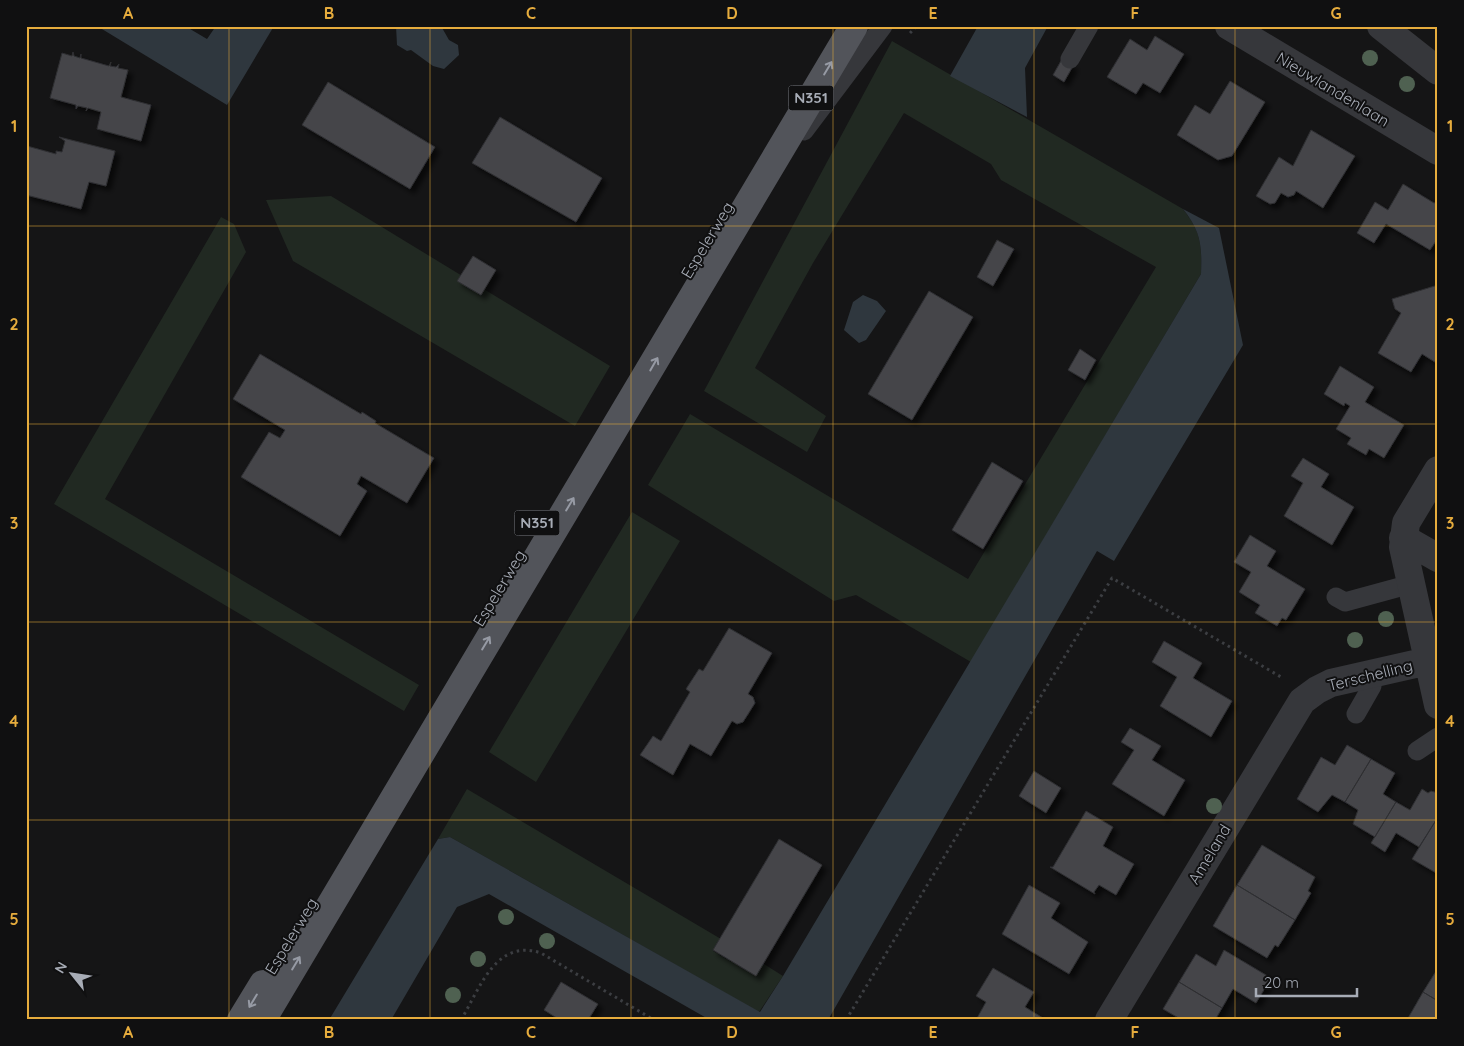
<svg xmlns="http://www.w3.org/2000/svg" width="1464" height="1046" font-family="Quicksand,sans-serif">
<style>
.green{fill:#212922}
.water{fill:#2f373e}
.building{fill:#444549;stroke:#2f2f32;filter:url(#shadow)}
.lines{fill:none;stroke-linecap:round;stroke-linejoin:round}
.path{stroke:#3c3e42;stroke-width:3;stroke-dasharray:2.5 4;stroke-linecap:butt}
.service{stroke:#36373b;stroke-width:19}
.minor{stroke:#36373b;stroke-width:28}
.primary{stroke:#52545a;stroke-width:28}
.tree{fill:#4f6151}
.oneway{stroke:#969aa4}
.grid{fill:none;stroke:#e6ac3d;stroke-width:1;stroke-opacity:0.55}
.labels{text-anchor:middle;stroke-width:4;stroke-linejoin:round;paint-order:stroke}
.shield{fill:#101011;stroke:#7a7d84;stroke-width:1}
.shield-label{font-size:15px;font-weight:bold;fill:#a7acb6}
.street-label{font-size:16px;fill:#a7acb6;stroke:#101011}
.neatline{fill:none;stroke:#e6ac3d;stroke-width:2}
.grid-label{font-size:16px;text-anchor:middle;font-weight:bold;fill:#e6ac3d}
</style>
<defs>
<filter id="shadow"><feDropShadow dx="4.5" dy="4.5" stdDeviation="2.5" flood-color="#0009"/></filter>
</defs>
<rect width="100%" height="100%" fill="#151516"/>
<path class="green" d="M892,41L1183,209C1201,232 1202,244 1201,274L971,662L856,595L834,601L648,485L690,414L968,579L1156,267L1001,180L991,164L904,113L813,263L755,368L826,416L807,452L704,391Z
M331,196L610,366L575,426L293,261L266,200Z
M221,217L234,224L246,252L105,499L419,685L404,711L54,504Z
M632,512L680,541L536,782L489,752Z
M467,789L721,939L713,951L756,976L761,962L783,976L759,1012L450,837L438,839Z"/>
<path class="water" d="M97,26H185L207,39L216,26H274L227,105Z
M396,26H441L449,40L458,45L459,55L444,69L433,66L411,50L407,51L397,45Z
M978,26H1048L1025,68L1027,117L950,76Z
M1183,209L1219,228L1243,345L1114,561L1097,551L828,1020H710L489,894L457,907L391,1020H329L438,839L450,837L760,1012L783,976L1201,274C1202,245 1201,232 1183,209Z
M863,295L877,301L886,311L866,340L859,343L844,330L853,302Z"/>
<path class="building" d="M1155,36L1184,54L1160,93L1143,83L1136,94L1107,77L1130,39L1147,50Z
M73,52L74,56L80,58L81,54V58L109,66L111,62L110,66L116,67L119,64L118,68L128,70L121,97L151,105L141,141L97,129L101,112L88,108L86,111L87,108L78,106L76,109V105L50,98L62,53L72,56Z
M1062,59L1073,66L1064,82L1053,75Z
M1230,81L1265,102L1232,156L1218,160L1177,135L1195,105L1210,114Z
M328,82L435,147L410,189L302,125Z
M500,117L602,178L576,222L472,163Z
M1311,130L1355,156L1323,208L1296,191L1294,195L1288,197L1281,193L1275,203L1270,204L1256,196L1279,157L1293,166Z
M59,137L115,151L106,186L89,182L81,209L26,195L27,146L56,154V151L62,152L65,141Z
M1403,184L1434,203L1438,202V238L1430,250L1386,224L1374,243L1357,233L1375,202L1388,210Z
M997,240L1014,249L993,286L977,277Z
M473,256L496,270L481,295L457,281Z
M1438,285V364L1422,354L1411,372L1378,353L1401,313L1395,309L1392,299Z
M929,291L973,317L912,420L868,394Z
M1080,349L1096,360L1085,380L1068,370Z
M260,354L361,414L362,412L376,421L375,423L434,458L407,503L361,476L357,484L367,491L340,536L241,477L269,432L280,438L285,430L233,399Z
M1340,366L1374,387L1365,402L1404,425L1384,458L1369,449L1366,455L1347,444L1351,438L1336,429L1350,406L1345,403L1344,406L1324,394Z
M1303,458L1329,474L1321,487L1354,507L1332,545L1284,516L1303,483L1291,476Z
M992,462L1023,481L983,549L952,530Z
M1250,535L1276,551L1267,566L1305,589L1286,620L1282,618L1277,626L1255,613L1260,605L1239,592L1251,572L1234,562Z
M729,628L772,653L748,694L753,697L755,703L743,722L737,724L732,721L711,756L690,744L673,775L640,755L653,736L661,741L690,692L686,689L699,669L703,671Z
M1164,641L1202,663L1193,678L1232,701L1211,737L1160,706L1177,677L1152,662Z
M1130,728L1161,746L1152,760L1185,780L1164,816L1112,784L1134,750L1121,742Z
M1347,745L1371,759L1345,802L1332,795L1318,812L1297,799L1321,757L1335,765Z
M1371,759L1395,773L1383,794L1396,802L1375,837L1353,824L1358,810L1345,802Z
M1034,771L1061,788L1046,813L1019,796Z
M1422,789L1428,793L1431,791L1438,793V817L1419,847L1396,833L1385,852L1371,843L1396,802L1410,810Z
M1086,811L1113,827L1103,846L1134,864L1116,895L1099,885L1094,892L1095,894L1050,867H1053Z
M1438,817V874L1412,859Z
M779,839L822,865L756,976L713,950Z
M1262,845L1315,877L1308,891L1311,893L1295,920L1237,885Z
M1029,885L1060,903L1051,918L1088,942L1069,974L1002,934Z
M1237,885L1295,920L1278,947L1275,945L1267,958L1213,926Z
M1224,950L1271,978L1256,1003L1233,989L1222,1008L1179,982L1196,954L1216,966Z
M993,968L1034,992L1025,1007L1043,1018L1042,1020H976L986,1002L976,996Z
M1438,968V1001L1423,992Z
M561,982L598,1004L588,1020H560L544,1010Z
M1179,982L1222,1008L1215,1020H1182L1163,1009Z
M1423,992L1438,1001V1020H1407Z"/>
<g class="lines">
<path class="path" d="M910,33L917,26
M461,1020C480,988 496,938 541,953L654,1020
M846,1020L1112,578L1281,677"/>
<path class="service" d="M1070,59L1089,26
M804,131L883,26
M1336,597L1345,602L1411,584
M1356,714L1372,686L1369,674
M1417,751L1438,737"/>
<path class="minor" d="M1229,26L1438,151
M1381,26L1438,71
M1438,470L1406,523L1403,547L1438,705
M1403,538L1438,558
M1109,1020L1302,701L1317,690L1331,683L1428,661"/>
<path class="primary" d="M241,1020L263,984
M262,1020L854,26"/>
</g>
<g class="tree">
<circle cx="1370" cy="58" r="8"/>
<circle cx="1407" cy="84" r="8"/>
<circle cx="1386" cy="619" r="8"/>
<circle cx="1355" cy="640" r="8"/>
<circle cx="1214" cy="806" r="8"/>
<circle cx="506" cy="917" r="8"/>
<circle cx="547" cy="941" r="8"/>
<circle cx="478" cy="959" r="8"/>
<circle cx="453" cy="995" r="8"/>
</g>
<defs><path id="oneway-shaft" d="M-6 0H5M1.5-3L5.5 0L1.5 3" fill="none" stroke-width="1.6" stroke-linecap="round" stroke-linejoin="round" transform="scale(1.25)"/></defs>
<g class="oneway">
<use href="#oneway-shaft" transform="translate(828 68) rotate(-59)"/>
<use href="#oneway-shaft" transform="translate(654 364) rotate(-60)"/>
<use href="#oneway-shaft" transform="translate(570 504) rotate(-59)"/>
<use href="#oneway-shaft" transform="translate(486 643) rotate(-59)"/>
<use href="#oneway-shaft" transform="translate(296 963) rotate(-59)"/>
<use href="#oneway-shaft" transform="translate(253 1001) rotate(121)"/>
</g>
<path class="grid" d="M229,26V1020M430,26V1020M631,26V1020M833,26V1020M1034,26V1020M1235,26V1020M26,226H1438M26,424H1438M26,622H1438M26,820H1438"/>
<g class="labels">
<g class="shield">
<rect x="788.5" y="85.5" width="45" height="25" rx="4"/>
<rect x="514.5" y="510.5" width="45" height="25" rx="4"/>
</g>
<g class="shield-label">
<text x="811" y="103">N351</text>
<text x="537" y="528">N351</text>
</g>
<g class="street-label">
<text transform="translate(1333 89) rotate(31)" y="6">Nieuwlandenlaan</text>
<text transform="translate(707 240) rotate(-59)" y="6">Espelerweg</text>
<text transform="translate(499 588) rotate(-59)" y="6">Espelerweg</text>
<text transform="translate(1370 675) rotate(-14)" y="6">Terschelling</text>
<text transform="translate(1209 854) rotate(-59)" y="6">Ameland</text>
<text transform="translate(291 936) rotate(-59)" y="6">Espelerweg</text>
</g>
</g>
<rect width="1464" height="1046" fill="none" stroke="#101011" stroke-width="55"/>
<g transform="translate(72 974) rotate(300)" stroke="#101011" stroke-width="4" paint-order="stroke">
<path d="M0-4L9 19L0 12L-9 19Z" fill="#a7acb6"/>
<text y="-8" font-size="14" font-weight="bold" text-anchor="middle" fill="#a7acb6">N</text>
</g>
<path d="M1256 988v8h101v-8" fill="none" stroke="#a7acb6" stroke-width="2.5"/>
<text x="1264" y="988" font-size="15" fill="#a7acb6" stroke="#101011" stroke-width="4" paint-order="stroke">20 m</text>
<rect x="28" y="28" width="1408" height="990" class="neatline"/>
<g class="grid-label">
<text x="128" y="19">A</text>
<text x="329" y="19">B</text>
<text x="531" y="19">C</text>
<text x="732" y="19">D</text>
<text x="933" y="19">E</text>
<text x="1135" y="19">F</text>
<text x="1336" y="19">G</text>
<text x="14" y="132">1</text>
<text x="1450" y="132">1</text>
<text x="14" y="330">2</text>
<text x="1450" y="330">2</text>
<text x="14" y="529">3</text>
<text x="1450" y="529">3</text>
<text x="14" y="727">4</text>
<text x="1450" y="727">4</text>
<text x="14" y="925">5</text>
<text x="1450" y="925">5</text>
<text x="128" y="1038">A</text>
<text x="329" y="1038">B</text>
<text x="531" y="1038">C</text>
<text x="732" y="1038">D</text>
<text x="933" y="1038">E</text>
<text x="1135" y="1038">F</text>
<text x="1336" y="1038">G</text>
</g>
</svg>
